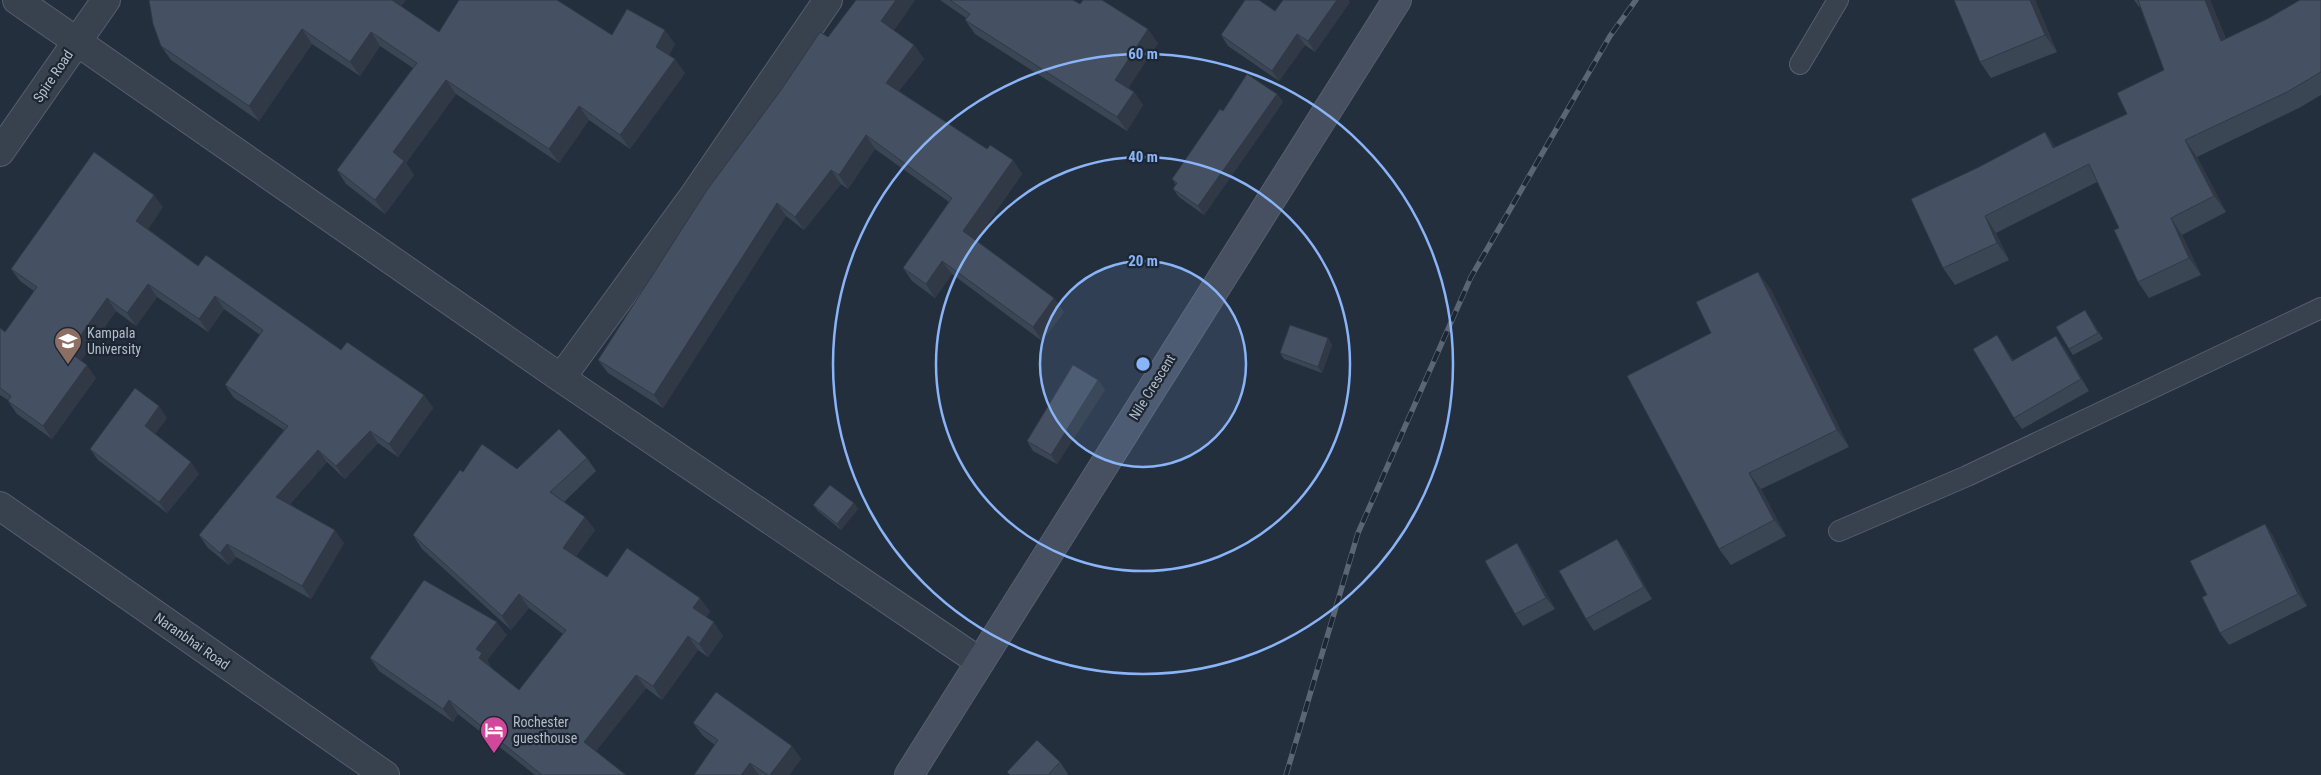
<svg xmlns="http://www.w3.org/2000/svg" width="2321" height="775" font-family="'Roboto Condensed',sans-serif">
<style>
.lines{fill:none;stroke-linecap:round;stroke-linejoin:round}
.lane-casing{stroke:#565f6c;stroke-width:22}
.street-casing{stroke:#565f6c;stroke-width:30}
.secondary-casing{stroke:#565f6c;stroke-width:30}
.lane{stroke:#38414e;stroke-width:20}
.street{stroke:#38414e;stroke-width:28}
.secondary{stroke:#465061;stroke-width:28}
.rail-casing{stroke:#5a6575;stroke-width:5.5}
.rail{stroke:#1d2633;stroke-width:4;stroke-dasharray:11;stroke-linecap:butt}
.wall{fill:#3b4654}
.shaded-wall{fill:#303945}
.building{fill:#455162;stroke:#303945}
.ring{fill:none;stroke:#8ab4f8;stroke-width:2.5}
.labels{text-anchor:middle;stroke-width:4.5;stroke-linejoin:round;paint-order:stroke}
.street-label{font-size:14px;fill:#b4bcc9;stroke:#1d2633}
.poi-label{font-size:14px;fill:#b4bcc9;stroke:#1d2633;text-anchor:start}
.centre{fill:#8ab4f8;stroke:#1d2633;stroke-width:2.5}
.ring-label{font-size:15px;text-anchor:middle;font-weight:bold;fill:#8ab4f8;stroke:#1d2633;stroke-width:4.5;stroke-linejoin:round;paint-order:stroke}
</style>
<rect width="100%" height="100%" fill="#242f3e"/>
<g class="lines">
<g class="lane-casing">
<path id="lane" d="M1800,64L1838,0
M1839,531L1967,476L2321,308"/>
</g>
<g class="street-casing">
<path id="street" d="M17,0L561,378L980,662
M0,152L106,0
M561,378L695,194L828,0
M0,506L385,775"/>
</g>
<g class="secondary-casing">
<path id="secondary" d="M909,775L1397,0"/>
</g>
<use href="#lane" class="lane"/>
<use href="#street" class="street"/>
<use href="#secondary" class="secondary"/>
<g class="rail-casing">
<path id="rail" d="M1286,775L1358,533L1471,277L1610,36L1636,0"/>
</g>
<use href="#rail" class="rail"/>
</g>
<path class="wall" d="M856,0H915L894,30L914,45L924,59L899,91L987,149L1013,160L1022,174L976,240L1054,298L1064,312L1042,341L952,274L935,298L912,281L903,268L949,202L875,149L848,189L841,184L804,230L786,216L663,408L608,373L598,360Z
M940,0H1073L1080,4L1158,43L1128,88L1134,92L1143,105L1127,131L975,34L965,20L966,18Z
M2035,0L2057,52L1991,78L1980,62Z
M2134,0H2210L2226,39L2321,0V95L2299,108L2197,157L2226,212L2182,235L2201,275L2149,298L2138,282L2119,228L2097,182L1996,233L2009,260L1955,285L1943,268L1979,167L2045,132L2055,147L2127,114L2164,70L2140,7H2139Z
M1350,2L1315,52L1305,45L1279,81L1228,46L1221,35L1275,11Z
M401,6L439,32L612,35L675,44L669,55L685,73L630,149L589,120L559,163L456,94L406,163L414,175L385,214L346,184L337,170L413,68L380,46L360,76L312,44L259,121L171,60L161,46Z
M1277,94L1283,102L1204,215L1179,197L1173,189L1176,185L1172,179L1223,111Z
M163,207L148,229L198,266L341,350L424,395L433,408L398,457L378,443L345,479L327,462L290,504L344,543L311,599L236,557L229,565L208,548L199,535L284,430L234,398L225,385L260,335L224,309L208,332L157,297L136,326L116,311L81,361L96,378L52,439L17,414L8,401V400L0,395V328L5,332L34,291L20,281L11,269Z
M1770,288L1849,447L1761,489L1786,536L1731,565L1719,549L1711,333Z
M2085,310L2103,339L2073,355L2069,349Z
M1997,335L2013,360L2064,347L2089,391L2022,429L2014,418Z
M1328,338L1332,345L1322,373L1284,359L1280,353Z
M1098,380L1105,390L1057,464L1033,451L1027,441Z
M167,418L155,434L199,474L167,513L98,460L90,449Z
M587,458L596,471L564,502L585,517L595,530L576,556L607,577L710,611L706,617L723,636L708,657L698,650L662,700L646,688L596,751L626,775H535L458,714L453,722L379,671L370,658L507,635L487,660L491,667V668L519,690L563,634L529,608L511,630L422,549L413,535L463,472L517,469Z
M854,503L858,509L841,530L818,511L813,505Z
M2265,524L2273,536L2307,606L2229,645L2220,633L2207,595Z
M1626,551L1652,599L1594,631L1586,619Z
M1525,555L1555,609L1523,626L1515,614Z
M693,723L792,746L801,759L789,775H694L715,745L703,736Z
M1060,762L1068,774L1067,775H1009L1007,772Z"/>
<path class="shaded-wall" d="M390,0H406L398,11Z
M896,0H915L891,35L881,21Z
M1337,0H1349L1350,2L1315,52L1308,41Z
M2030,0H2035L2057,52L2045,35Z
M2205,0H2210L2233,58L2221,41Z
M302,29L312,44L259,121L249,106Z
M1148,29L1158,43L1125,93L1115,80Z
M665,30L675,44L666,61L656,47Z
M371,32L380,46L360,76L350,62Z
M1297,34L1305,45L1279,81L1272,71Z
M914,45L924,59L895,96L886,83Z
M675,59L685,73L630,149L620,135Z
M446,80L456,94L406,163L414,175L385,214L375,200L393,152Z
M1134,92L1143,105L1127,131L1117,117Z
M1277,94L1283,102L1204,215L1198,206Z
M579,106L589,120L559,163L549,149Z
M2045,132L2057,149L2053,148Z
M866,135L875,149L848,189L839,175Z
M2185,140L2197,157L2226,212L2214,196Z
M1013,160L1022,174L973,245L963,231Z
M831,170L841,184L804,230L795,217Z
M154,195L163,207L145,233L136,221Z
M777,203L786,216L663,408L654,395Z
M1985,216L1996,233L2009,260L1997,243Z
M2171,218L2182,235L2201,275L2189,258Z
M942,261L952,274L935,298L926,284Z
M1758,272L1770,288L1849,447L1837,430Z
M148,284L157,297L136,326L127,313Z
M215,296L224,309L208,332L199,319Z
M107,298L116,311L78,365L69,352Z
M1054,298L1064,312L1042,341L1033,327Z
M1997,335L2005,347L2020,373L2012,361Z
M2056,336L2064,347L2089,391L2081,379Z
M1328,338L1332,345L1322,373L1318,367Z
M87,365L96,378L52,439L43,426Z
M1098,380L1105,390L1057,464L1051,455Z
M424,395L433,408L398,457L389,444Z
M159,406L167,418L153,437L145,426Z
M370,431L378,443L345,479L336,466Z
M318,450L327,462L285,509L276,497Z
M191,462L199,474L167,513L159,502Z
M1749,473L1761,489L1786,536L1774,520Z
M854,503L858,509L841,530L837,524Z
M585,517L595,530L573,561L563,548Z
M2265,524L2273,536L2307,606L2298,594Z
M335,530L344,543L311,599L302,586Z
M1617,539L1626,551L1652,599L1644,587Z
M1517,543L1525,555L1555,609L1546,598Z
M227,544L236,557L229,565L220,553Z
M519,594L529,608L511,630L502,616Z
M700,598L710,611L702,621L693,608Z
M497,622L507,635L487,660L491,667L488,672L479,658L476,649Z
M714,622L723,636L708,657L699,644Z
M688,636L698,650L662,700L653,686Z
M636,675L646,688L593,755L584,742Z
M449,700L458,714L453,722L443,709Z
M792,746L801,759L789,775H770Z
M750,763L759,775H741Z"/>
<path class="building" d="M149,0H392L439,32L459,0H557L612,35L627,9L665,30L656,47L675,59L620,135L579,106L549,149L446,80L393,152L404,161L375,200L337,170L417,63L371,32L350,62L302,29L249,106L161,46L153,24Z
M856,0H896L881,21L914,45L886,83L987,149L990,145L1013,160L963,231L1054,298L1033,327L942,261L926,284L903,268L952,198L866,135L839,175L831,170L795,217L777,203L654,395L598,360L707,190L781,90L820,32L828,37Z
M950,0H1073L1080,4L1083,0H1102L1148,29L1115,80L1134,92L1117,117L965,20L970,14Z
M1245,0H1259L1275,11L1283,0H1337L1308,41L1297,34L1272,71L1221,35Z
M1954,0H2030L2045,35L1980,62Z
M2138,0H2205L2221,41L2267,19L2300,0H2321V72L2287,92L2185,140L2214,196L2171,218L2189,258L2138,282L2114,230L2119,228L2089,164L1985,216L1997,243L1943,268L1911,199L1979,167L2045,132L2053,148L2127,114L2117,93L2164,70Z
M1247,74L1277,94L1198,206L1173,189L1177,183L1172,179L1220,109L1223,111Z
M94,152L154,195L136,221L198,266L206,255L341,350L347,342L424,395L389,444L370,431L336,466L318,450L276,497L335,530L302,586L227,544L220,553L199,535L288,426L225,385L263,330L215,296L199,319L148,284L127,313L107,298L69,352L87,365L43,426L8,401L11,396L0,388V328L5,332L37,287L11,269Z
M1758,272L1837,430L1749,473L1774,520L1719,549L1627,376L1711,333L1696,302Z
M2085,310L2098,333L2069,349L2056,327Z
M1290,325L1328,338L1318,367L1280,353Z
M1997,335L2012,361L2056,336L2081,379L2014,418L1973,349Z
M1073,365L1098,380L1051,455L1027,441Z
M135,388L159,406L145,426L191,462L159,502L90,449Z
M559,429L587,458L550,492L585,517L563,548L607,577L627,548L700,598L693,608L714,622L699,644L688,636L653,686L636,675L584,742L626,775H542L449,700L443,709L370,658L424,580L497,622L476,649L482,653L479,658L519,690L566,630L519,594L502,616L413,535L460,470L463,472L482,444L517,469Z
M830,485L854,503L837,524L813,505Z
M2265,524L2298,594L2220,633L2202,597L2207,595L2190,561Z
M1617,539L1644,587L1586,619L1559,571Z
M1517,543L1546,598L1515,614L1485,561Z
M716,692L792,746L770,775H768L750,763L741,775H694L718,740L693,723Z
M1037,740L1060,762L1048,775H1010L1007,772Z"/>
<circle cx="1143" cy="364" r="103" fill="#8ab4f8" fill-opacity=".12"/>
<g class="ring">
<circle cx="1143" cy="364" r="103"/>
<circle cx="1143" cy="364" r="207"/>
<circle cx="1143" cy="364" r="310"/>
</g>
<defs>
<g id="school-pin" transform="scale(1.4375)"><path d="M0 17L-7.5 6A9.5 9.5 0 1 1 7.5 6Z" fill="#8d6e63" stroke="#1d2633"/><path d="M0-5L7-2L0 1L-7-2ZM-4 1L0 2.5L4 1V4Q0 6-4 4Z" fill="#fff"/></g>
<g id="hotel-pin" transform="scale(1.4375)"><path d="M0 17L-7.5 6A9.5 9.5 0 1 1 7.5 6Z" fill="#d1479c" stroke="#1d2633"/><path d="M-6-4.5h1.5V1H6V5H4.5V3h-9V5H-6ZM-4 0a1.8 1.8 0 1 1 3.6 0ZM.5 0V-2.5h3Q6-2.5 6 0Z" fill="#fff"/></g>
</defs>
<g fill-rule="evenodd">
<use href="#school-pin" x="68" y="341"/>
<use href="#hotel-pin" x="494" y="730"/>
</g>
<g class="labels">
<g class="street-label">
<text transform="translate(53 76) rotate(-56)" y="5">Spire Road</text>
<text transform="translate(1152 387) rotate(-58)" y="5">Nile Crescent</text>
<text transform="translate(192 641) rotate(35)" y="5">Naranbhai Road</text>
</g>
<g class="poi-label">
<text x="87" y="338">Kampala<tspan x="87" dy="16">University</tspan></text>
<text x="513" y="727">Rochester<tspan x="513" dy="16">guesthouse</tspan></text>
</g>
</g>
<circle cx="1143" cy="364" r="8" class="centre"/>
<g class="ring-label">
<text x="1143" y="59">60 m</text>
<text x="1143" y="162">40 m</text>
<text x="1143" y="266">20 m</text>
</g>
</svg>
